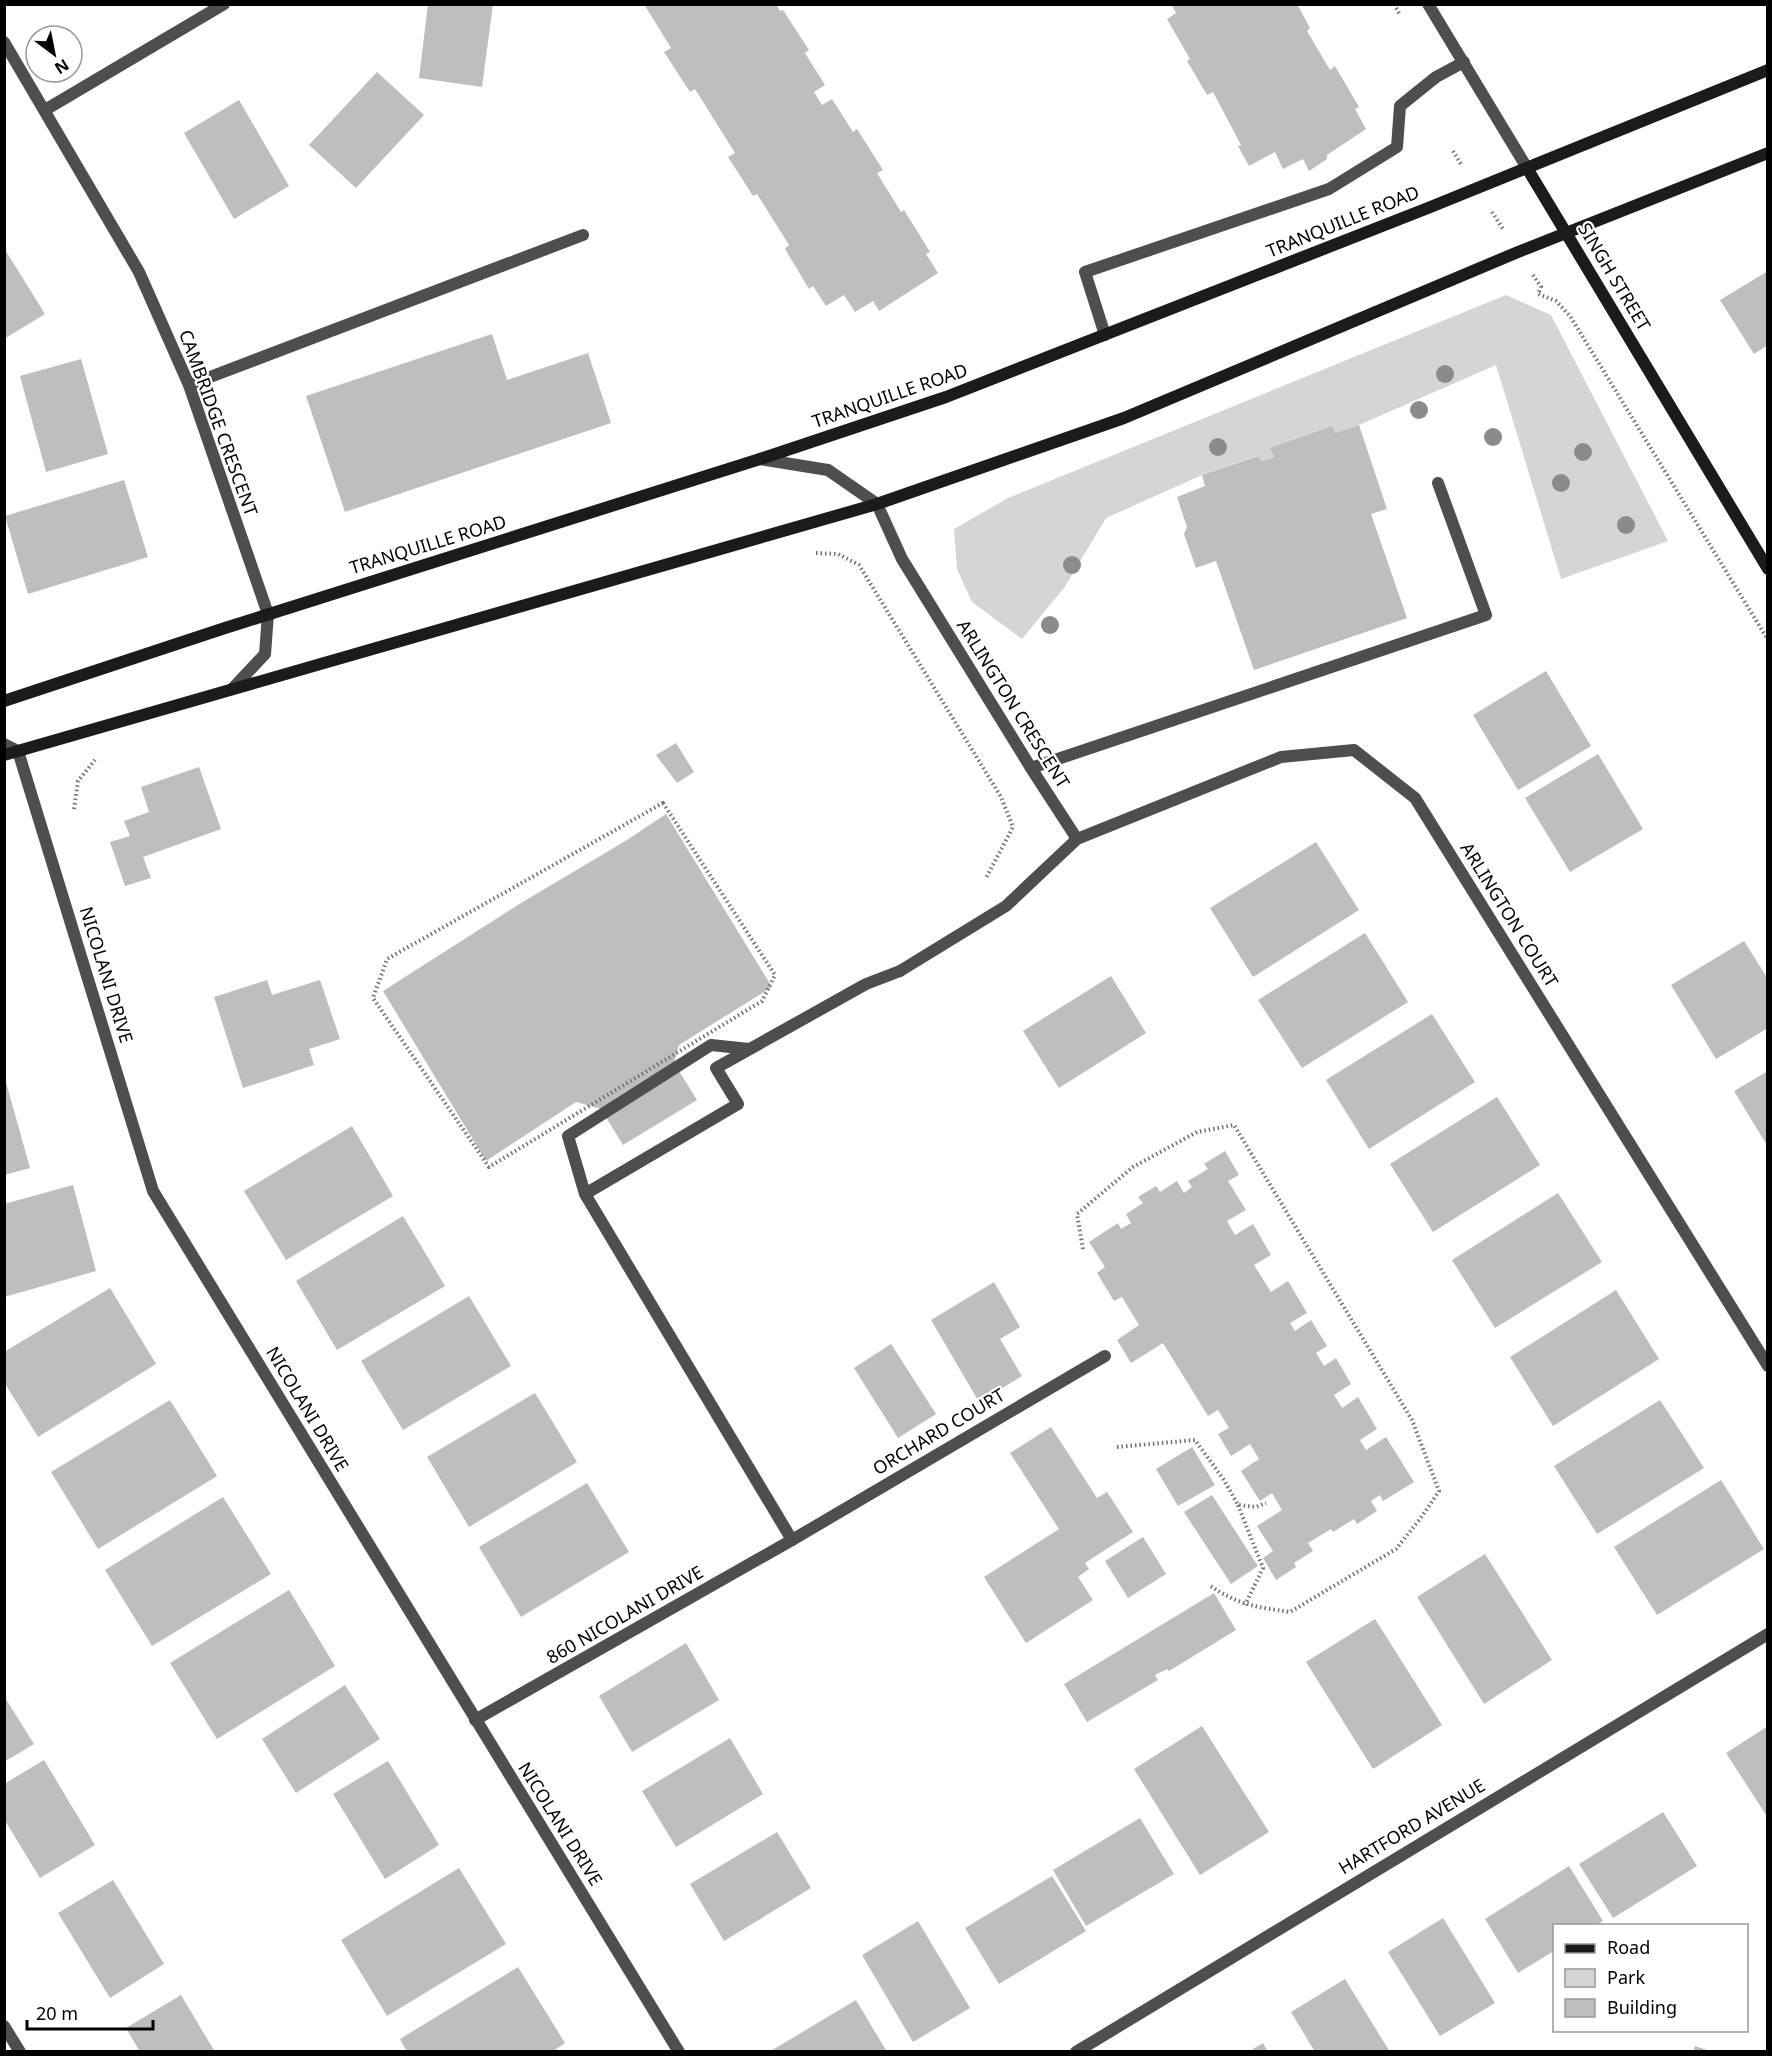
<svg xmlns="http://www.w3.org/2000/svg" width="1772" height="2056" font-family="'Noto Sans',sans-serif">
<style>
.green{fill:#d5d5d5}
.building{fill:#bebebe}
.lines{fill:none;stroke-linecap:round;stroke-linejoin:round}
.path{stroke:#707070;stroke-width:4;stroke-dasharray:1.5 3;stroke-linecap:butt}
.service{stroke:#4e4e4e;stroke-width:12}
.minor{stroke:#4e4e4e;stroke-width:12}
.tertiary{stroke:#4e4e4e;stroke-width:12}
.secondary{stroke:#1b1b1b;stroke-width:12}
.tree{fill:#8b8b8b}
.labels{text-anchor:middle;stroke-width:4.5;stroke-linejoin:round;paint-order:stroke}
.street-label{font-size:18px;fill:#000;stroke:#fff}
</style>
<rect width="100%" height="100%" fill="#fff"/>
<path class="green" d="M1506,295L1551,315L1668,541L1561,579L1496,365L1359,425L1335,433L1333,427L1271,449L1274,457L1262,461L1257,456L1202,475L1106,518L1064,588L1022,639L972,602L957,569L954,529L1008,498Z"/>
<path class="building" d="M428,4H493L482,87L419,78Z
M644,4H776L780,11L783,10L809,50L805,53L825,85L814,92L822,105L832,99L853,132L857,129L883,170L877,173L901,212L904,210L930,252L926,254L938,273L879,311L873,301L855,312L844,295L826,306L813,286L809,289L785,249L789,245L757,194L753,196L728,157L735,153L695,89L690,92L664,52L671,48Z
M1171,4H1297L1310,28L1307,31L1330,70L1335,66L1359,107L1355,109L1366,129L1327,155V159L1309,171L1303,159L1283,169L1275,152L1249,166L1238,146L1241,145L1213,92L1207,95L1187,61L1190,59L1167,19L1176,13Z
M377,72L424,115L356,188L309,145Z
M239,100L289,186L234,219L184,133Z
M4,248L45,314L4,339Z
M1768,271V345L1754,354L1720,300Z
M492,334L507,380L588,353L611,423L345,512L306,396Z
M81,359L108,454L46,472L20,376Z
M1359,425L1387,509L1371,514L1407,618L1254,670L1216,561L1196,568L1184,534L1187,527L1177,497L1205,486L1202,475L1258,456L1262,461L1274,457L1270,448L1333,426L1335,433Z
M124,480L148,557L28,594L5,516Z
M1546,671L1591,746L1518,790L1473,715Z
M676,743L694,772L677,783L656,755Z
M1598,754L1643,829L1570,872L1525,798Z
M199,767L221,829L143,857L151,878L125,886L110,842L130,836L124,821L149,812L141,787Z
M666,814L772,987L679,1045L674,1063L697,1100L623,1145L601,1109L576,1102L486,1161L383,991L521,903L627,840Z
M1316,842L1359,910L1253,977L1210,908Z
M1365,933L1408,1002L1302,1068L1258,1000Z
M1744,941L1768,979V1028L1716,1059L1671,985Z
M1111,976L1146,1033L1059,1088L1023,1031Z
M267,980L272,995L320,980L340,1039L309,1049L314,1065L243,1088L214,997Z
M1432,1014L1475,1082L1369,1149L1326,1080Z
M1768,1071V1147L1734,1091Z
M4,1082H6L30,1168L4,1175Z
M1497,1097L1540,1165L1433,1232L1390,1164Z
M352,1126L393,1196L286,1260L244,1191Z
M1225,1151L1239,1175L1228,1181L1246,1210L1227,1221L1235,1235L1253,1224L1271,1255L1254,1265L1271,1292L1288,1281L1307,1313L1290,1323L1295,1331L1311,1320L1327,1346L1316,1353L1324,1366L1336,1358L1351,1384L1334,1395L1342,1408L1358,1397L1377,1429L1360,1440L1366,1450L1386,1437L1414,1482L1383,1501L1380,1495L1371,1501L1377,1511L1357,1524L1354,1519L1333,1532L1331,1529L1308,1543L1313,1551L1294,1563L1296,1567L1276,1580L1263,1558L1273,1551L1257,1526L1282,1510L1272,1493L1260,1501L1241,1471L1259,1459L1250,1444L1231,1456L1218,1434L1229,1428L1218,1410L1208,1416L1163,1343L1131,1363L1117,1340L1139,1325L1122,1297L1114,1301L1097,1273L1105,1267L1089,1242L1118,1223L1121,1229L1131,1223L1126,1214L1143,1203L1138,1197L1156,1186L1160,1192L1177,1181L1184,1193L1192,1187L1188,1181L1208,1169L1204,1164Z
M73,1185L96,1271L4,1297V1204Z
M1558,1193L1602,1262L1495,1328L1452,1260Z
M403,1216L445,1286L337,1350L296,1281Z
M994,1282L1020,1327L1000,1339L1022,1376L979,1402L931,1320Z
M110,1288L156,1364L38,1437L4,1382V1352Z
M1616,1290L1659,1359L1553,1426L1510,1357Z
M469,1296L511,1366L403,1430L361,1361Z
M891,1344L936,1414L898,1438L854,1368Z
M535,1393L577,1462L469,1527L427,1457Z
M170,1400L217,1476L98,1549L51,1472Z
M1660,1400L1704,1468L1597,1534L1554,1466Z
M1051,1427L1097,1498L1107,1492L1133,1532L1085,1563L1089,1569L1078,1577L1093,1600L1026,1643L984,1577L1059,1529L1010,1453Z
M1192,1447L1215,1485L1178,1506L1156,1469Z
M1721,1480L1764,1549L1657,1615L1614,1547Z
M587,1483L629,1552L521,1617L479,1547Z
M1212,1495L1258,1566L1231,1584L1184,1512Z
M223,1497L271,1574L152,1646L105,1570Z
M1143,1537L1166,1574L1128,1598L1105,1561Z
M1485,1554L1552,1660L1484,1704L1417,1597Z
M289,1590L335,1666L217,1739L170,1663Z
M1214,1593L1236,1630L1169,1671L1167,1669L1155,1675L1158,1680L1087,1722L1064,1684Z
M1375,1619L1442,1725L1373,1769L1306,1662Z
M686,1643L719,1700L632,1752L599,1696Z
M345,1685L380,1739L296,1793L262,1739Z
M4,1696L34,1744L4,1762Z
M1202,1726L1269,1832L1200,1875L1134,1769Z
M1768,1726V1818L1726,1753Z
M730,1738L763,1794L676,1847L642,1791Z
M44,1760L95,1845L40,1878L4,1819V1784Z
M388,1761L439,1845L385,1879L333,1794Z
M1663,1812L1697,1866L1613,1918L1579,1864Z
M1140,1818L1174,1874L1086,1926L1053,1870Z
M777,1832L811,1888L724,1941L690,1884Z
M1569,1866L1603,1921L1595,1926H1554V1951L1518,1973L1485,1919Z
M459,1868L506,1944L387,2016L341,1940Z
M1052,1876L1086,1931L999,1984L965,1928Z
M113,1880L164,1964L110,1998L58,1913Z
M1443,1918L1495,2003L1440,2036L1388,1952Z
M918,1921L970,2008L913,2042L862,1955Z
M518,1967L565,2043L552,2052H407L400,2039Z
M1345,1979L1390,2052H1315L1291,2012Z
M181,1995L215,2052H140L126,2028Z
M856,2000L887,2052H769Z
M1263,2043L1268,2052H1248Z
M1695,2046L1710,2051V2052H1693Z"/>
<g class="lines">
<path class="path" d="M1394,4L1400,15
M1453,151L1462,166
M1492,212L1503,229
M1533,275L1541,287L1538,294L1556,301L1570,316L1768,640
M816,553L838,554L859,565L1001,797L1013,827L986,878
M663,803L775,975L762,1001L489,1167L373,998L387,959Z
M74,809L78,781L95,760
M1083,1249L1077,1214L1133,1167L1197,1132L1234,1125L1412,1420L1439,1491L1420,1519L1396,1549L1290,1612C1256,1607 1238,1605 1209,1585
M1117,1447L1195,1440L1224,1480L1238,1505L1256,1507L1266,1503
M1238,1505L1263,1568L1245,1605"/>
<path class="service" d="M1105,335L1085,272L1329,189L1397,147L1400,106L1436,77L1464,62
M189,385L583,235
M1031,768L1486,615L1438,483
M585,1194L738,1104L716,1068L866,984L900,971
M475,1720L792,1540L585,1194L568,1136L711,1045L749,1049"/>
<path class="minor" d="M4,42L139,272L189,385L268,614L265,654L232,689
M45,110L224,4
M760,459L828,470L877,504L902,559L1031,768L1077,839L1006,906L900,971
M4,744L18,751L153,1191L679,2052
M1077,839L1281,757L1354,750L1415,798L1768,1366
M792,1540L1105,1356
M4,2026L20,2052
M1076,2052L1768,1634"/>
<path class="tertiary" d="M1428,4L1527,168"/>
<path class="secondary" d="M1527,168L1768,569
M4,701L225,628L760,459L946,397L1428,208L1768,70
M4,755L877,504L1124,418L1518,252L1768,153"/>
</g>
<g class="tree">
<circle cx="1445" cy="374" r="9"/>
<circle cx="1419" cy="410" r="9"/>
<circle cx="1493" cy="437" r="9"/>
<circle cx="1218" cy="447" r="9"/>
<circle cx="1583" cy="452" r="9"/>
<circle cx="1561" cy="483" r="9"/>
<circle cx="1626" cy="525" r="9"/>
<circle cx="1072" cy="565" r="9"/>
<circle cx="1050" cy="625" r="9"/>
</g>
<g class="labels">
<g class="street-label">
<text transform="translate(1343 222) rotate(-22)" y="6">TRANQUILLE ROAD</text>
<text transform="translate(1614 277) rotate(59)" y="6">SINGH STREET</text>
<text transform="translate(890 396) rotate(-19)" y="6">TRANQUILLE ROAD</text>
<text transform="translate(218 423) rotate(70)" y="6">CAMBRIDGE CRESCENT</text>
<text transform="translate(428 545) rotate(-17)" y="6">TRANQUILLE ROAD</text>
<text transform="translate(1013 704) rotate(58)" y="6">ARLINGTON CRESCENT</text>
<text transform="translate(1509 915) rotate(58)" y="6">ARLINGTON COURT</text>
<text transform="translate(106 975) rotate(73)" y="6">NICOLANI DRIVE</text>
<text transform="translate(307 1409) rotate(59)" y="6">NICOLANI DRIVE</text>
<text transform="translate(939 1432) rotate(-31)" y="6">ORCHARD COURT</text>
<text transform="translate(625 1615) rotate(-30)" y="6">860 NICOLANI DRIVE</text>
<text transform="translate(560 1824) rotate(58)" y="6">NICOLANI DRIVE</text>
<text transform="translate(1412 1827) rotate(-31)" y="6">HARTFORD AVENUE</text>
</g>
</g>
<rect width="1772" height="2056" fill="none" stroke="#000000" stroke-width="12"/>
<rect x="1553" y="1924" width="195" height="108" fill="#ffffff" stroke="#999999" stroke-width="1.5"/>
<rect x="1565" y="1944" width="30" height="9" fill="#1b1b1b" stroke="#999999" stroke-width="1.5"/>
<text x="1607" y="1954" font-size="18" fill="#000000">Road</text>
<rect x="1565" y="1969" width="30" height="18" fill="#d5d5d5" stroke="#999999" stroke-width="1.5"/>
<text x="1607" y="1984" font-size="18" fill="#000000">Park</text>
<rect x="1565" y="1999" width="30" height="18" fill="#bebebe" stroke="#999999" stroke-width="1.5"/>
<text x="1607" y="2014" font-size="18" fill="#000000">Building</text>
<g transform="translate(54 54) rotate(148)"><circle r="28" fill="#ffffff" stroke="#999999" stroke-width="1.5"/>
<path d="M0-4.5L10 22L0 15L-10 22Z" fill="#000000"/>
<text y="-9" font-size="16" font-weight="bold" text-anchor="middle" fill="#000000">N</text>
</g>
<path d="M27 2020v9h126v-9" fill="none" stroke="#000000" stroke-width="3"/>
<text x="36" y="2020" font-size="18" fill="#000000" stroke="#ffffff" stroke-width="4.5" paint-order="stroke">20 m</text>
</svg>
